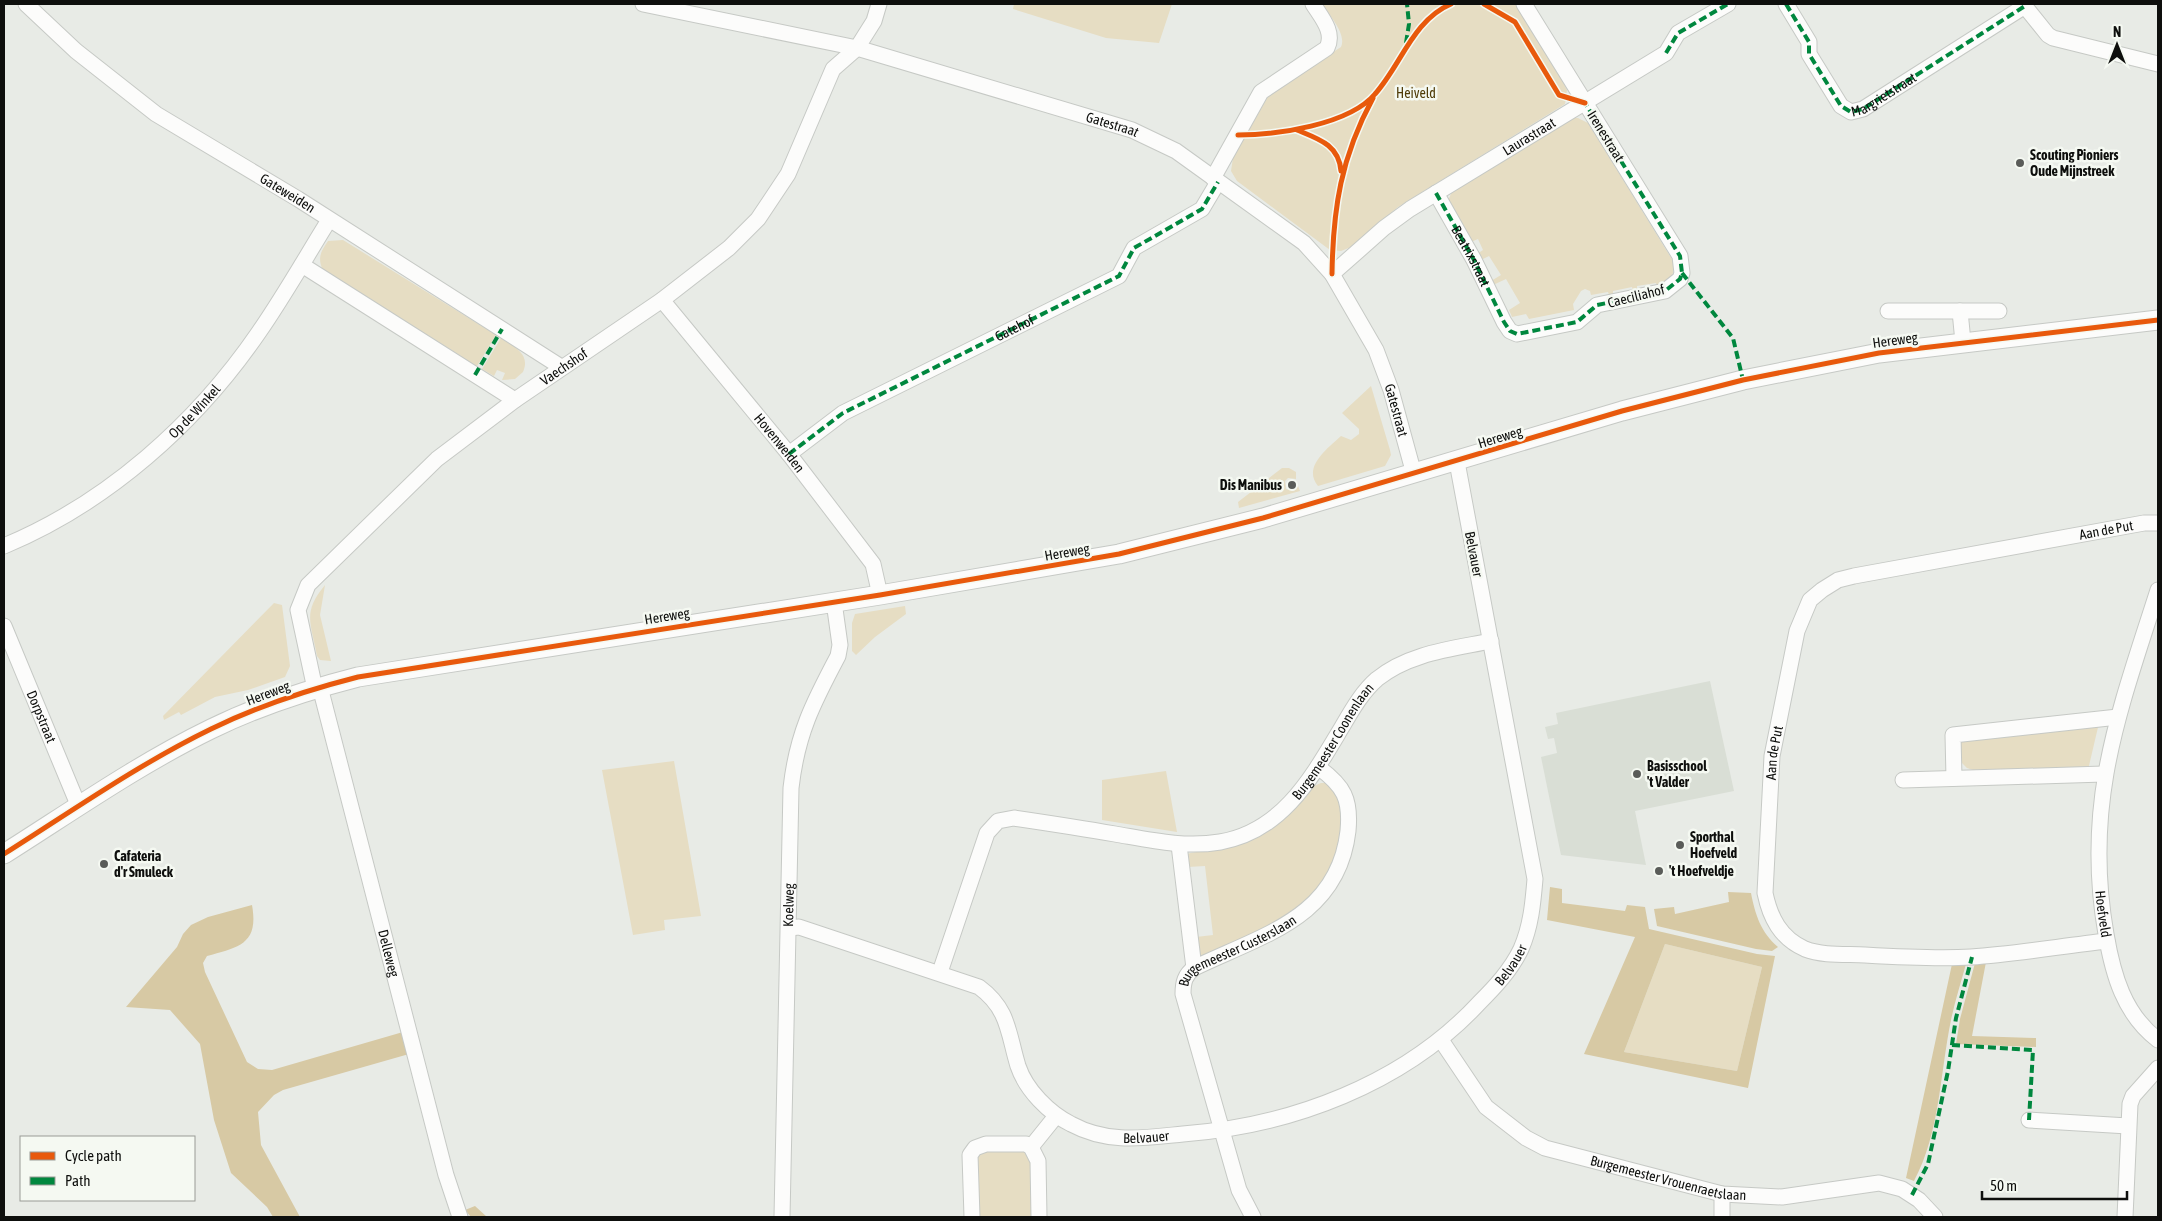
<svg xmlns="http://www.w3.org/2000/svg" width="2162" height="1221" font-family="'Asap Condensed',sans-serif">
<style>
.built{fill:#d9ded5}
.green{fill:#e6ddc3}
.forest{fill:#d7c9a4;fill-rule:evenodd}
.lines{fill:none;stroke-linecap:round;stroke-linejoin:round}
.minor-casing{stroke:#c6c9c5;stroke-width:17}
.tertiary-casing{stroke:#c6c9c5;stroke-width:21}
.minor{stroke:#fcfcfb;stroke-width:15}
.tertiary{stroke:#fcfcfb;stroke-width:19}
.quiet{stroke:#00873e;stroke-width:4;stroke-dasharray:8 4;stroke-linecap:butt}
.cycleway-casing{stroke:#f5f9f2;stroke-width:8}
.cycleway{stroke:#e8590c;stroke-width:5}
.poi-dot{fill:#5a5c59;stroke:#f5f9f2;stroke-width:2}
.labels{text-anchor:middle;stroke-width:5;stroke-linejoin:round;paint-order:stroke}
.street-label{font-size:14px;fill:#0e0f0d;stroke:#f5f9f2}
.park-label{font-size:14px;fill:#4f3b07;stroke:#f5f9f2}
.poi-label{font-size:14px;font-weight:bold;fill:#0e0f0d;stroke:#f5f9f2;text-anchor:start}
</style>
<rect width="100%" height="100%" fill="#e8ebe6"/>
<path class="built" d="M1710,681L1734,791L1635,811L1646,865L1561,855L1541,757L1557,753L1554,738L1548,739L1545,727L1558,724L1556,713Z"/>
<path class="green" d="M1014,4H1172L1159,43L1106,38L1013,9Z
M1322,4H1515L1564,84L1567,90L1565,104L1398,207L1351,247L1341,251L1330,250L1237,181L1231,171L1233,158L1270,93L1341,47C1347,34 1329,15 1322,4Z
M1571,118H1578L1588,123L1673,261C1675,277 1671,281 1657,287L1656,283L1637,286V290L1633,291L1632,287L1613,291V295H1609L1608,292L1591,295L1590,291L1585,289L1581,291L1573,304L1574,310L1529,319L1526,314L1512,317L1509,310L1520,303L1506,279L1493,285L1491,281L1501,275L1489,256L1479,261L1477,254L1483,250L1478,239L1471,242L1448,201L1452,191Z
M343,240L496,335L477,366L472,363L470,367L459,359L461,356L323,270C317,258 321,251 328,241Z
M501,338C514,347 531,354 523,372L515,379L502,380L505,373L497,370L494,376L482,369Z
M1371,386L1390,450L1391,455L1385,466L1318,486C1302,467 1328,448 1341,436L1351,440L1359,434V429L1342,413Z
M1282,468H1289L1296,472V479L1288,478L1285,481L1286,489L1294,491L1298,486L1300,491L1239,508L1238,502Z
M325,585L320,615L331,661L320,660L317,656C311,622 302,613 325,585Z
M274,603L282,605L290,666L285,677L248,690L215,697L181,715L179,712L164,720L163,716Z
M905,606L906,614L875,637L856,655L852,651V623L855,614Z
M2099,723L2088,770L1976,771L1967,768L1958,759V741Z
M674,761L701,916L664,920L665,930L633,935L602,770Z
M1166,771L1177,832L1102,820V780Z
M1327,783C1330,787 1335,791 1337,795C1355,824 1330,880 1309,901C1291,919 1225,948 1200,957L1196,937L1213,935L1205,866L1188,867L1187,854C1199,850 1214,852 1226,848C1263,838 1291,815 1314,786L1321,783Z
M1665,944L1762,967L1737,1071L1624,1052Z
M1022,1150L1031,1156L1034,1217H976L975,1160L982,1151Z"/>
<path class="forest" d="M1550,887L1562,889V903L1625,911L1627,905L1645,907L1649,929L1757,954L1775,956L1748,1088L1584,1054L1635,937L1547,920ZM1665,944L1762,967L1737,1071L1624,1052Z
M1728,892L1751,893C1755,914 1761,933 1778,947L1772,951L1756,949L1657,926L1654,909L1674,907L1675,914L1729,902Z
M252,905C259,944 239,947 207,956L203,963L205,972L247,1062L258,1069L272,1070L403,1032L409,1054L283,1090L274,1095L258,1112L261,1145L300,1217H273L267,1207L231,1173L214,1120L200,1044L170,1010L126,1007L177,947L183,934L191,925L208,917Z
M1986,962L1972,1036L2036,1038V1047L1956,1044L1960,1019L1975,963Z
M1952,964H1966C1961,982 1955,1001 1951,1020C1940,1073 1940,1133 1914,1181L1906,1178Z
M475,1206L487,1217H471L465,1210Z"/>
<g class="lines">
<g class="minor-casing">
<g id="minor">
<path id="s1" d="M26,4L76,51L156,114L298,199L561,367"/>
<path id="s2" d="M643,4L857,48L1132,130L1176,151L1304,243L1332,274L1376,350L1391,390L1414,474"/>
<path id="s3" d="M1786,4L1809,42V54L1841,106L1851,112L1863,109L2025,6"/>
<path d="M2023,4L2048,35L2053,38L2158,64"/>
<path d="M1213,178L1261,92L1327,48C1335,32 1321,17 1313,4"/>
<path id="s4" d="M1436,193L1474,260L1504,322L1510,331L1517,334L1577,322L1597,305L1665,291L1680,279L1682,273L1680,256L1524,4"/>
<path d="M302,265L515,400"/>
<path id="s5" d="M1332,274L1384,228L1410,209L1666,53L1678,33L1728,4"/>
<path id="s6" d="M662,300L789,454L873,564L880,595"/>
<path d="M1888,311H1999"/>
<path d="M1960,311L1963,342"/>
<path d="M789,454L843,413L1119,276L1134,248L1202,209L1218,182"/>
<path id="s7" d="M4,546C107,503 196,424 259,332C284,296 306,257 329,220"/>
<path id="s8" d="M2158,590C2119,712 2083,803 2106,934C2113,975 2124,1014 2158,1040"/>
<path id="s9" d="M4,626L79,807"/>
<path id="s10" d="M320,687L446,1175L460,1217"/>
<path id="s11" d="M315,689L298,610L308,585L437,459L515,400L662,300L729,248L758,219L788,174L833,69L857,48L874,21L879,4"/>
<path d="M1954,778L1953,735L2118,717"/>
<path d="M1903,780L2104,774"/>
<path d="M1179,845L1194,968"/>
<path id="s12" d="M789,928L799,927L979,987C1009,1009 1008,1033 1018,1066C1026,1090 1049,1113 1071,1124C1108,1144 1143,1138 1183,1134C1291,1126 1404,1084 1479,1003C1495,987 1511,970 1521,949C1531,926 1533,903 1535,879L1457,462"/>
<path id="s13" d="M2107,941C2062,946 2016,954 1971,957C1936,959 1900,957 1865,955C1846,954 1823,956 1805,949C1780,938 1770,917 1765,893L1772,756L1797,631L1810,600L1822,590L1838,580L1854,576L2144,523H2158"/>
<path id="s14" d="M940,972L987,833L998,821L1014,818C1048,823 1081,828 1115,834C1150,840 1184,848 1220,842C1283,831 1312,777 1342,727C1352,710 1362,692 1377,679C1409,653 1452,649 1491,641"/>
<path id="s15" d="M1441,1040L1486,1107L1526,1138L1545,1148L1722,1194L1782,1197L1879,1183L1902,1189L1919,1200L1935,1217"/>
<path d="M2029,1120L2128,1126"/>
<path d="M1031,1147L1056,1116"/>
<path d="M1722,1194V1217"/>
<path id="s16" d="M782,1217L791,788C797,734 813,703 838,656L840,645L834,602"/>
<path d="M972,1217L970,1155L975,1148L986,1144H1026L1031,1147L1038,1161L1039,1217"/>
<path id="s17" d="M1253,1217L1239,1190L1183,994C1183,982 1185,975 1194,968C1262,935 1338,918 1348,831C1351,799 1344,786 1318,767"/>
<path d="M2125,1217L2130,1104L2133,1096L2158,1068"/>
</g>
</g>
<g class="tertiary-casing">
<path id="tertiary" d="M4,854C72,811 139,764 211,729C258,706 307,690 358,677L880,595L1119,554L1263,518L1622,411L1743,380L1879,353L2158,320"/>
</g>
<use href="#minor" class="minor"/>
<use href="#tertiary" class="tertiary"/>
<g class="quiet">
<path d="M1786,4L1809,42V54L1841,106L1851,112L1863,109L2025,6"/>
<path d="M1406,43L1409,24L1407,4"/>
<path d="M1666,53L1678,33L1728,4"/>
<path d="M1436,193L1474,260L1504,322L1510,331L1517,334L1577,322L1597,305L1665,291L1680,279L1682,273L1680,256L1585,103L1582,102"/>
<path d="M1682,273L1733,338L1743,380"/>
<path d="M475,375L502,329"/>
<path id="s18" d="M789,454L843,413L1119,276L1134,248L1202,209L1218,182"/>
<path d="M1952,1045L2033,1050L2029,1120"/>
<path d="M1912,1195L1928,1164L1948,1071L1956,1018L1972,957"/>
</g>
<g class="cycleway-casing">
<path id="cycleway" d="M1484,4L1515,22L1559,95L1585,103
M1297,130C1319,139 1339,145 1341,171
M1238,135C1276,135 1349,125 1375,94C1401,65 1413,20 1451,4
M1332,274C1333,208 1341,157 1373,98
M4,854C72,811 139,764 211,729C258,706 307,690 358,677L880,595L1119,554L1263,518L1622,411L1743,380L1879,353L2158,320"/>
</g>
<use href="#cycleway" class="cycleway"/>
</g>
<g class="poi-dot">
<circle cx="2020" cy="163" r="5"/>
<circle cx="1292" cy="485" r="5"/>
<circle cx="1637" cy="774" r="5"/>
<circle cx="1680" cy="845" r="5"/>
<circle cx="104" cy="864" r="5"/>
<circle cx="1659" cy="871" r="5"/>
</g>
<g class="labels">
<g class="street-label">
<text dy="5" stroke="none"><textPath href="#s3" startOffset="166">Margrietstraat</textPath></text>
<text dy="5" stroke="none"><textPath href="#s2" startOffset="485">Gatestraat</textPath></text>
<text dy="5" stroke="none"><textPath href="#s5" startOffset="241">Laurastraat</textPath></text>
<text transform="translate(1606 136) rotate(58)" y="5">Irenestraat</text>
<text dy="5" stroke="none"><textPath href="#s1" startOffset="324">Gateweiden</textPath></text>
<text dy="5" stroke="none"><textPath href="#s4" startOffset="72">Beatrixstraat</textPath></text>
<text transform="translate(1636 296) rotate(-14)" y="5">Caeciliahof</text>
<text dy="5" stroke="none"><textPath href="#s18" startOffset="259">Gatehof</textPath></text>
<text transform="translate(1895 340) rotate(-8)" y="5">Hereweg</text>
<text dy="5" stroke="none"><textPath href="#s11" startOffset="445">Vaechshof</textPath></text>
<text dy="5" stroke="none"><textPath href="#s7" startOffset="235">Op de Winkel</textPath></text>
<text dy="5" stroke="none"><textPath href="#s2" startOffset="905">Gatestraat</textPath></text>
<text transform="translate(1500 437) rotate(-17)" y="5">Hereweg</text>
<text dy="5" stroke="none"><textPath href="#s6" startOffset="185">Hovenweiden</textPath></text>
<text dy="5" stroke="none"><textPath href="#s13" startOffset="981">Aan de Put</textPath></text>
<text transform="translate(1067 552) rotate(-10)" y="5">Hereweg</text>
<text transform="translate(1474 554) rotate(79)" y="5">Belvauer</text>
<text transform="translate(667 616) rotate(-9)" y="5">Hereweg</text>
<text transform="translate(268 693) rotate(-21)" y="5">Hereweg</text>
<text dy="5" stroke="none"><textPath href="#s9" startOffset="98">Dorpstraat</textPath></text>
<text dy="5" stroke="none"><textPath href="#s14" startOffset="544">Burgemeester Coonenlaan</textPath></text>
<text dy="5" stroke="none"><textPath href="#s13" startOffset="516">Aan de Put</textPath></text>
<text dy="5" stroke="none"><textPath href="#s16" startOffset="312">Koelweg</textPath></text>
<text dy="5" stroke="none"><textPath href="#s8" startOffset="332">Hoefveld</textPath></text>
<text dy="5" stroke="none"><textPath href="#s10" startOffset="275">Delleweg</textPath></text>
<text dy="5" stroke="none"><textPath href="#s17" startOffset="309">Burgemeester Custerslaan</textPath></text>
<text dy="5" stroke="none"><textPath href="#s12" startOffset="866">Belvauer</textPath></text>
<text dy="5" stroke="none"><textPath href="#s12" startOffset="448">Belvauer</textPath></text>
<text dy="5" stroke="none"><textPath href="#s15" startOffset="280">Burgemeester Vrouenraetslaan</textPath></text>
</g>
<g class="park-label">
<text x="1416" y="98">Heiveld</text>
</g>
<g class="poi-label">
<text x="2030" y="160">Scouting Pioniers<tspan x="2030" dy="16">Oude Mijnstreek</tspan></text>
<text x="1282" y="490" text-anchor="end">Dis Manibus</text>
<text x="1647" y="771">Basisschool<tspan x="1647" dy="16">'t Valder</tspan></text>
<text x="1690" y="842">Sporthal<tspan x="1690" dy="16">Hoefveld</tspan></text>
<text x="114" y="861">Cafateria<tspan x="114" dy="16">d'r Smuleck</tspan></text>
<text x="1669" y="876">'t Hoefveldje</text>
</g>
</g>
<rect width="2162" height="1221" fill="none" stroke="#0e0f0d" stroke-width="10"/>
<rect x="20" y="1136" width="175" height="65" fill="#f5f9f2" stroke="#999b96"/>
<rect x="30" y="1152" width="25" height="8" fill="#e8590c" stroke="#999b96"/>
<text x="65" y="1161" font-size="15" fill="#0e0f0d">Cycle path</text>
<rect x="30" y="1177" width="25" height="8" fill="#00873e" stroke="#999b96"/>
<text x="65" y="1186" font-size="15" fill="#0e0f0d">Path</text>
<g transform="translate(2117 45)" stroke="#f5f9f2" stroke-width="4" paint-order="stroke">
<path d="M0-4L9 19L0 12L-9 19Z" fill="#0e0f0d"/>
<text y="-8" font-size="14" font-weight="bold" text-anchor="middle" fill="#0e0f0d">N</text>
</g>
<path d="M1982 1191v8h145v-8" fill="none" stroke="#0e0f0d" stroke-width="2.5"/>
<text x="1990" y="1191" font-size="15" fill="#0e0f0d" stroke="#f5f9f2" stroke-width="4" paint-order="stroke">50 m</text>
</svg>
